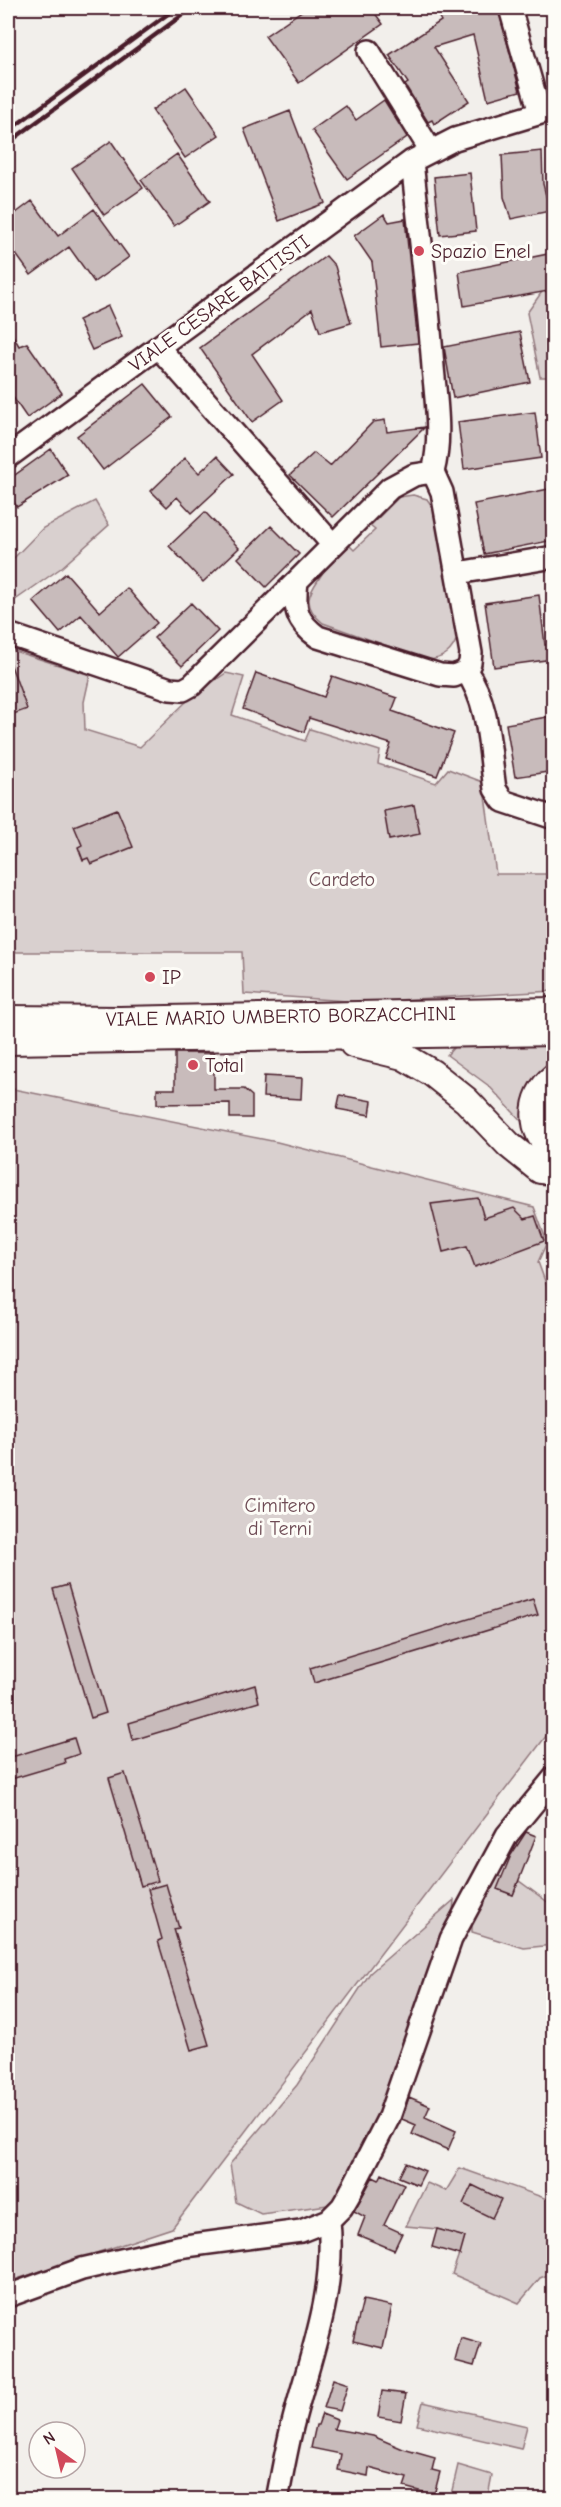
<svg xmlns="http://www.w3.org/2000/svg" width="561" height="2507" font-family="'Comic Neue',sans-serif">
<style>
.green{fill:#d9d0cf;stroke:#92787d;stroke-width:1.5}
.building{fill:#c8bbbb;stroke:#4a1f2b;stroke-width:1.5}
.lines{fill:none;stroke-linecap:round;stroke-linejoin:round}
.minor-casing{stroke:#4a1f2b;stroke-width:26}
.major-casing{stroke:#4a1f2b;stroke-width:30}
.minor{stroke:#fdfcf7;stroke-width:21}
.major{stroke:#fdfcf7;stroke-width:26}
.rail{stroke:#4a1f2b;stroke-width:4.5}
.poi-dot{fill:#d1495b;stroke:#fdfcf7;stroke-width:2}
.labels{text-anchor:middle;stroke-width:6;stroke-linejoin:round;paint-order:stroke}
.poi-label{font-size:20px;fill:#4a1f2b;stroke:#fdfcf7;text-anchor:start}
.street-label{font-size:20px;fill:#4a1f2b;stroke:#fdfcf7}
.park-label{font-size:20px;fill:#6e4b54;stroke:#fdfcf7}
</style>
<rect width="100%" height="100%" fill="#f2efeb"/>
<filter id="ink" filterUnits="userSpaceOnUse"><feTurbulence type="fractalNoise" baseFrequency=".0167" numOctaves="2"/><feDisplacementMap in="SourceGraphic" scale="12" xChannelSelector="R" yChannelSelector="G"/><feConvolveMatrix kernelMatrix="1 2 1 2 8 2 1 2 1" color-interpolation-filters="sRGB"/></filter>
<g filter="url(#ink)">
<path class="green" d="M553,276V377H540L527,313Z
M413,495L427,499L436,512L458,635C453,652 443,659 427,660L323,623C291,597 323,583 329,559L350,546L354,550L375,530L370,526L399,497Z
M95,501L109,525L61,568L11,603L8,597V564L43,528Z
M8,649L90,675L84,702L85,730L140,747L192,696L226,673L244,677L232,715L305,741L310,729L380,751L378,764L436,783L448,769L483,782L496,874H553V991L362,1002L244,994L242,952H8Z
M496,1038L553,1047V1072L525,1125L489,1086L447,1055L455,1046Z
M8,1088L277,1142L534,1207L547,1242L538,1262L554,1306L553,1727L172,2228L8,2282Z
M491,1874L502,1877L498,1889L513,1895L519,1881L553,1906L547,1923L553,1925V1945L524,1948L472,1932V1918Z
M454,1900L449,1960L335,2204L261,2214L236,2202L230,2164L297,2085L370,1973Z
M460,2168L553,2201V2273L540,2278L519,2303L452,2274L465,2237L437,2229L406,2226L427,2183L446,2191Z
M423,2402L527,2426L521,2449L417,2425Z
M458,2465L492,2475L488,2496L500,2499H450Z"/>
<path class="building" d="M306,8H371L383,24L299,83L265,36Z
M443,8H498L520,91L488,100L473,35L434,47L469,101L434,124L432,120L428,122L405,85L408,83L389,55L441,21L436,12Z
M186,87L219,135L185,158L152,110Z
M384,100L407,137L347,179L312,130L346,106L356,120Z
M290,111L325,203L279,221L244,129Z
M111,141L143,188L104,215L72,168Z
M542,151L543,184L550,211L511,219L504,197L502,155Z
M177,154L210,201L174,226L141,180Z
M470,173L476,231L440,235L434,177Z
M32,201L58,236L94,209L129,257L94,282L69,247L31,275L8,243V219Z
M384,214L389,222L405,219L418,343L381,347L372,262L354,236Z
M548,254L554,290L464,306L459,272Z
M326,256L335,266L351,323L320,332L312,309L252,354L283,400L252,422L200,348Z
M108,306L122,337L92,350L78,320Z
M8,327L19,346L27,343L62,393L27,418L8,390Z
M520,332L530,382L453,398L444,347Z
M145,384L172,417L103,470L77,436Z
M535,412L541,458L464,469L458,422Z
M385,420L387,432L425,427L333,517L290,475L314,453L330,466L373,422Z
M51,449L68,475L17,507L8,493V480Z
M217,456L234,474L192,513L177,497L167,507L151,491L185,458L199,473Z
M554,488V540L484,554L474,504Z
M205,512L239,548L203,582L169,546Z
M271,526L299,554L266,587L238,558Z
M66,573L100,612L127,588L157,623L118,657L81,615L60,633L33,601Z
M539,595L545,645L553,643V659L494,667L485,603Z
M191,603L218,631L182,666L154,638Z
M8,660H9L27,709L8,716Z
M256,673L324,697L332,676L397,698L392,711L454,733L437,776L386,759L391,744L309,718L304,732L243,709Z
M553,716L554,771L515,777L506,724Z
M414,805L420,834L389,840L384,811Z
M117,809L133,847L91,864L88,858L83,860L78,847L82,845L74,826Z
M175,1053H214V1089H244L252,1096V1118H230V1103L157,1104V1089H175Z
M264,1076L302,1078L301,1099L263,1097Z
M340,1095L372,1101L370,1115L337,1109Z
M478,1198L484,1218L514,1208L525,1219L535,1216L544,1241L475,1267L467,1246L443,1252L431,1204Z
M68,1585L106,1713L91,1718L53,1589Z
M533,1599L538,1615L314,1683L310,1668Z
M255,1685L259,1702L133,1740L129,1723Z
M74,1738L79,1754L64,1759L65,1763L8,1780V1758Z
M125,1773L158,1881L141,1886L109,1778Z
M526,1832L536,1836L513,1895L497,1889L511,1855Z
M166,1884L179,1928L174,1929L209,2045L191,2050L158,1941L162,1939L148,1889Z
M409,2097L430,2106L425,2117L456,2131L448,2150L412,2134L416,2125L402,2119Z
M406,2163L425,2171L418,2185L399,2177Z
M382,2174L404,2184L384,2225L402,2233L394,2250L358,2235L365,2217L354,2211L373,2177L379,2180Z
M472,2185L501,2199L492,2218L463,2204Z
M437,2229L465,2237L460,2255L432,2247Z
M363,2300L392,2306L383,2348L353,2341Z
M461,2338L481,2344L474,2366L455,2361Z
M333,2379L348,2384L340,2411L324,2408Z
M382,2391L406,2394L401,2421L378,2417Z
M322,2414L337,2420L334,2429L373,2436L403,2449L435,2458L432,2470L440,2472L434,2495L404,2487L407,2478L369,2468L368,2476L338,2470L341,2454L311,2448L316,2425H318Z"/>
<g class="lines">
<g class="minor-casing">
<path id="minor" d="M510,8L540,113
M369,51L431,151
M412,161C419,229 428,298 433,367C436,401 442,438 433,472
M158,347L333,545
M8,457L412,161L455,139L554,109
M433,472L442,492L471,653L470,663L466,671L454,676L440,675L318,637C295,621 294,607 297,581L390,488L414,475Z
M458,573L554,557
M8,634L170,689L183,690L192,685L297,581
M466,671C490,704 489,750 495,789L503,801L554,818
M8,2296L82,2269L178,2247L301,2231L329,2220L342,2207L349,2195L389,2117L451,1939L507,1835L554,1778
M277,2500C282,2475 286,2451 292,2427C310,2354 336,2297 329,2220"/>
</g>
<g class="major-casing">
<path id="major" d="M8,1019L120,1020L554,1011
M8,1041L554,1032
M353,1044L403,1056L432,1073L466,1100L509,1145L540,1170L554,1171
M554,1077C529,1098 529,1131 554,1152"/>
</g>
<use href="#minor" class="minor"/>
<use href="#major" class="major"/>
<path class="rail" d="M8,131L176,8
M8,143L192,8"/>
</g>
</g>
<g class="poi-dot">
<circle cx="419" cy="251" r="6"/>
<circle cx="150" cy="977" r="6"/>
<circle cx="193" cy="1065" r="6"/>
</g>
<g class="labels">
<g class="poi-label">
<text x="431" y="258">Spazio Enel</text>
<text x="162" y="984">IP</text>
<text x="205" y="1072">Total</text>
</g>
<g class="street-label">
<text transform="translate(219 303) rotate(-36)" y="7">VIALE CESARE BATTISTI</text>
<text transform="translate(281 1016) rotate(-1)" y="7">VIALE MARIO UMBERTO BORZACCHINI</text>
</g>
<g class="park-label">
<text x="342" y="886">Cardeto</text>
<text x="280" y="1512">Cimitero<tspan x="280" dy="23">di Terni</tspan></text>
</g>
</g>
<rect width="561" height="2507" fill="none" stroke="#fdfcf7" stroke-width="30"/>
<rect x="15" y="15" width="531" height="2477" fill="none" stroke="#4a1f2b" stroke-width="2" filter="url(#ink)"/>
<g transform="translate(57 2450) rotate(326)"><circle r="28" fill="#fdfcf7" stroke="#b5a4a5" stroke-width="1.5"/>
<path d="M0-4.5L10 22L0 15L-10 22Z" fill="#d1495b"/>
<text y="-9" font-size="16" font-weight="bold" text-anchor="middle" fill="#4a1f2b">N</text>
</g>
</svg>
